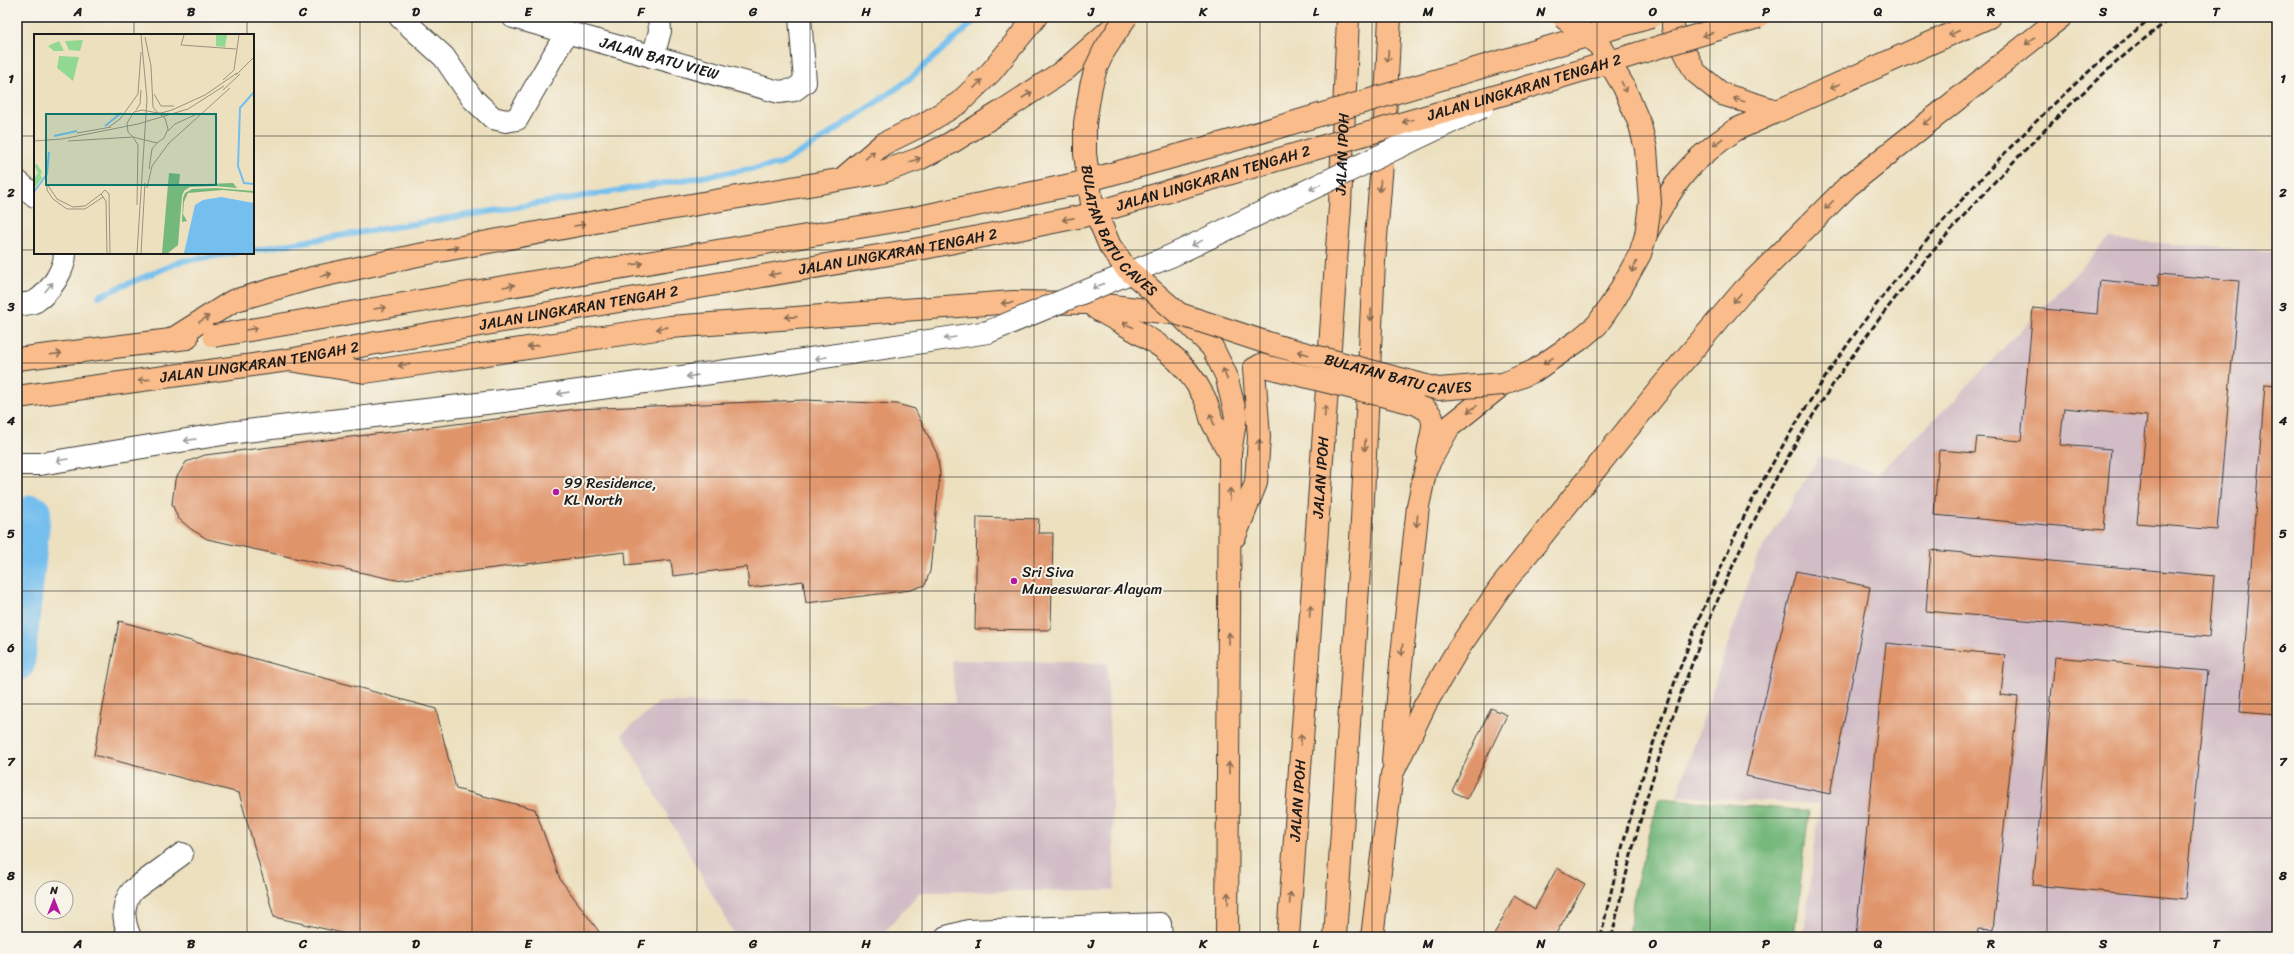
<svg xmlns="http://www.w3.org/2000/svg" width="2294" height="954" font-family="Sriracha,sans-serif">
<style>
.industrial{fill:#d2bdc6}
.forest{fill:#74b87c;stroke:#486a4c}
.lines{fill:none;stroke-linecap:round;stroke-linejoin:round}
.stream{stroke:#74bfee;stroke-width:6}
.river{stroke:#74bfee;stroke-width:36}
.building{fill:#e0946a}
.minor-casing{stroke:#3b3934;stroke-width:24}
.trunk-casing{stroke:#3b3934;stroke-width:24}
.minor{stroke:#fff;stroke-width:22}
.trunk{stroke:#f9bc8a;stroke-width:22}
.rail{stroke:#1c1c1c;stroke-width:3;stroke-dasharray:6 3;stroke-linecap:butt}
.minor-bridge-casing{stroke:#3b3934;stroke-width:24;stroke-linecap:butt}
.trunk-bridge-casing{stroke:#3b3934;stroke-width:24;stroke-linecap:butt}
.minor-bridge{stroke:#fff;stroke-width:22}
.trunk-bridge{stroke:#f9bc8a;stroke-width:22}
.oneway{stroke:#8a6c53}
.oneway2{stroke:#999}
.grid{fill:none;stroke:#1c1c1c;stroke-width:1;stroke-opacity:0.55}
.poi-dot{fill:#b5179e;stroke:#f7f3e8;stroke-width:1.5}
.labels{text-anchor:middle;stroke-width:4;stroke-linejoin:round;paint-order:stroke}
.street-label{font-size:15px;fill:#1c1c1c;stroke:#f7f3e8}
.poi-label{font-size:15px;fill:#1c1c1c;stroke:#f7f3e8;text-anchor:start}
.inset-river{fill:none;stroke:#74bfee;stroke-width:2}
.inset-road{fill:none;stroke:#99927e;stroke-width:1}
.view{fill:#0f766e;fill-opacity:0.15;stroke:#0f766e;stroke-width:2}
.inset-edge{fill:none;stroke:#1c1c1c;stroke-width:2}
.neatline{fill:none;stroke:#1c1c1c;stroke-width:1.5}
.grid-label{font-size:13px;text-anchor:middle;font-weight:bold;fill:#1c1c1c}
</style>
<rect width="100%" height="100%" fill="#f7f3e8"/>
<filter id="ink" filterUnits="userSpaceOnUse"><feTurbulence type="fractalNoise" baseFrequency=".025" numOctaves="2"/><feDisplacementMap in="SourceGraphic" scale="8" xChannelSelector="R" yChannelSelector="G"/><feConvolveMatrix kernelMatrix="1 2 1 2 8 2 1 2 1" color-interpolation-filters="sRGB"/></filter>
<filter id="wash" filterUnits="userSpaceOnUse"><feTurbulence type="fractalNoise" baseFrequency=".012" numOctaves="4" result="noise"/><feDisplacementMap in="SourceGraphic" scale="16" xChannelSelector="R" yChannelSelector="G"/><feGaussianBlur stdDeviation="0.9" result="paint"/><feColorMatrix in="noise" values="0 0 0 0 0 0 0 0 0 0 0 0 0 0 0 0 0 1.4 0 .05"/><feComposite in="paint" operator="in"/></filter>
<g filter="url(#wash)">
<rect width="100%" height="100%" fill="#ece0bf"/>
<path class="industrial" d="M2109,239L2277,252V937H1803L1820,804L1677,796L1756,560L1820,456L1878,473L1947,407Z
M952,660L1107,663L1115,890L920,892L880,937H736L622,734L659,702L955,703Z"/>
<path class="forest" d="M1659,798L1809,811L1794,937H1629L1634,893Z"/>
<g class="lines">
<path class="stream" d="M253,250L781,164L816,143L906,82L979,17
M99,296L182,261L235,253"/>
<path class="river" d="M17,663L33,513"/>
</g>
<g id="blocks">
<path class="building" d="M2159,274L2239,281L2217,530L2137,523L2147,416L2064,408L2060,445L2111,449L2104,530L1934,515L1939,450L1975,453L1977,437L2021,441L2033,308L2097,314L2100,280L2158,286Z
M2265,384L2277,385V715L2240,712Z
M805,400L897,404L915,409L937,454L940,474L930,571L925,585L911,590L806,603L803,581L749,588L747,567L673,576L671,560L626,565L625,552L396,580L207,539L191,529L178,518L172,504L175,480L186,462L205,455L577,409Z
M977,517L1039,519L1038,533H1053L1051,630L975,629Z
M1931,550L2214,576L2209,637L1926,611Z
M1796,571L1870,587L1830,794L1746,776Z
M119,621L436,709L456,789L535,809L560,879L603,937H359L274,917L239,793L94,755Z
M1886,643L2005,655L2001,695L2018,697L1993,930L1978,929L1977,937H1882L1856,934Z
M2055,657L2207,671L2185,899L2033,885Z
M1491,708L1507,715L1467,799L1452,791Z
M1557,868L1585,884L1554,937H1493L1514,896L1535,909Z"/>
</g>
</g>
<g filter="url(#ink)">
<use href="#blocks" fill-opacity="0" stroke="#3b3934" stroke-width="1"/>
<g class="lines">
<g class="minor-casing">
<g id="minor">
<path d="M400,17L444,57L472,98L493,118L506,121L517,119L567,32"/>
<path id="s1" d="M513,17L779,92L794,90L805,82L800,17"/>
<path d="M653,57L660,31L659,17"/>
<path d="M17,181L35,196"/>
<path d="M17,305C23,304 31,304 36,301C50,292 65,270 65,253"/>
<path d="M17,464H40L229,433L520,399L784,363L988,332"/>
<path d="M130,937C123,921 121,904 133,890L182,854"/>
<path d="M946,937L968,931L1160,924L1161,937"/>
</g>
</g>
<g class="trunk-casing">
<g id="trunk">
<path d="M1673,17V28L1695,72L1722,94L1777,111"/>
<path d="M842,179L883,144L924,124L959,103L991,72L1036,17"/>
<path d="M1646,234C1658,213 1669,192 1684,174C1698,157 1717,143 1735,130L1989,17"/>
<path d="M1097,309C1139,334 1179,348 1203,395C1208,403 1209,413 1212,421C1217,432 1224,443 1230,453"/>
<path d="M171,340L233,301L312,278L418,255L633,215L879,173L919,159L949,144L1007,108L1065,70L1119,22"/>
<path d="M17,359L187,338"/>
<path d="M289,360L365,372L670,327L1013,302L1088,303L1179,314L1212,347L1226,375L1236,416L1230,453L1227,937"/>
<path id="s2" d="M17,397L289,360L376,343"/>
<path d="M1414,403C1442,415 1432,427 1428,453"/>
<path d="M1235,536L1256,483L1259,437L1254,369L1261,365L1268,367"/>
<path d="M1393,761L1400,674L1418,506L1426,468L1449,427L1503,384"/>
<path id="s3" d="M1288,937L1340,206L1348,17"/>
<path d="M1335,937L1361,541L1374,262L1384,139L1390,17"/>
<path d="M1372,937L1392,774L1425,705L1458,649L1500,588L1663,385L1744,290L1848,186L2061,17"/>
</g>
</g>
<use href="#minor" class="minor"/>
<use href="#trunk" class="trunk"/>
<path class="rail" d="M1601,937C1624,826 1659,717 1702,612C1718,575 1733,537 1752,501C1851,314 1989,151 2152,17
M1612,937C1642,792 1693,642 1760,509C1826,378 1922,255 2025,150C2071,103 2119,56 2173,17"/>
<g class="minor-bridge-casing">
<path id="minor-bridge" d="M988,332L1173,255L1482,107"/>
</g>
<g class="trunk-bridge-casing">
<g id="trunk-bridge">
<path id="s4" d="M1126,17L1104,51L1096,68L1091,86L1085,123V154L1092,204L1110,246L1125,267L1179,314L1274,345L1438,389L1503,384L1534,371L1579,340L1597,325L1615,299L1640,254L1646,235L1650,203L1646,149L1640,125L1624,87L1599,45L1563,17"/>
<path d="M214,336L919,217L1075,184L1241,138L1651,17"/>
<path id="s5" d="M376,343L924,248L1083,216L1514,91L1758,17"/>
<path d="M1268,367L1414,403"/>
</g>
</g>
<use href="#minor-bridge" class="minor-bridge"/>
<use href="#trunk-bridge" class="trunk-bridge"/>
</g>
<defs><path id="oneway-shaft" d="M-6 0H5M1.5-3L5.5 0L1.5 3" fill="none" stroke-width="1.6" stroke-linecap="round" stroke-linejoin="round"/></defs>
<g class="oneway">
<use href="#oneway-shaft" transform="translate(1954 33) rotate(155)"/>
<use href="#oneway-shaft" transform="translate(1708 34) rotate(163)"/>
<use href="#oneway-shaft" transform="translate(2030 41) rotate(142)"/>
<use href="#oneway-shaft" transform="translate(1388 56) rotate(93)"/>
<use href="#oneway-shaft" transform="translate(978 84) rotate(-45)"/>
<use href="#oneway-shaft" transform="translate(1835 86) rotate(156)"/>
<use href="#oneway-shaft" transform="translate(1624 87) rotate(64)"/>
<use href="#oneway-shaft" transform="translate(1027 95) rotate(-33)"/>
<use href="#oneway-shaft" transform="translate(1739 100) rotate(-162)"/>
<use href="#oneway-shaft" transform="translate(1408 121) rotate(164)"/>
<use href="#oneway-shaft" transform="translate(1928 121) rotate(141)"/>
<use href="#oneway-shaft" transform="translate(1718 142) rotate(142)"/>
<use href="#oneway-shaft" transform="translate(870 155) rotate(-41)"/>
<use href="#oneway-shaft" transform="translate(915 160) rotate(-21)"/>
<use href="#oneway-shaft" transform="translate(1380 186) rotate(95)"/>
<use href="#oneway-shaft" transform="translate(1829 205) rotate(135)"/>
<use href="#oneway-shaft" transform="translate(1068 219) rotate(169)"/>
<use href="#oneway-shaft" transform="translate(580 225) rotate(-10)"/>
<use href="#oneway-shaft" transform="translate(453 248) rotate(-10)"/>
<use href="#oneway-shaft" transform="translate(637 264) rotate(-10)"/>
<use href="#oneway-shaft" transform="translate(1634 267) rotate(115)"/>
<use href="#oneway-shaft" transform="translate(775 274) rotate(170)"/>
<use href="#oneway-shaft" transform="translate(326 275) rotate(-13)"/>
<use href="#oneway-shaft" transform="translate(509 286) rotate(-10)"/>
<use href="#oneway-shaft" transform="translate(1737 298) rotate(130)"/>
<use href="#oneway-shaft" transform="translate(1007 303) rotate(176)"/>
<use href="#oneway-shaft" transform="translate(380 308) rotate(-10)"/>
<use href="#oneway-shaft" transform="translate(1371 315) rotate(93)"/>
<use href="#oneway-shaft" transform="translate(791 317) rotate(176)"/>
<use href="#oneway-shaft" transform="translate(204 319) rotate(-32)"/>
<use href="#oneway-shaft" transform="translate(1128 325) rotate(-156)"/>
<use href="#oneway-shaft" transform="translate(662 328) rotate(172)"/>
<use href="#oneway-shaft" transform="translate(252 329) rotate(-10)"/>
<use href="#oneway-shaft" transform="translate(533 346) rotate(172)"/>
<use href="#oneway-shaft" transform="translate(1303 353) rotate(-164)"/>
<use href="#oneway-shaft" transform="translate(56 354) rotate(-7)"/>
<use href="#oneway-shaft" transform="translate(1548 361) rotate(146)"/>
<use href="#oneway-shaft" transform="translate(404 365) rotate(171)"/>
<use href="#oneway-shaft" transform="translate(1225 374) rotate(-111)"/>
<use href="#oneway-shaft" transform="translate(144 380) rotate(172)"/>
<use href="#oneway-shaft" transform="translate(1472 409) rotate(145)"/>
<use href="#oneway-shaft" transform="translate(1325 411) rotate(-86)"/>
<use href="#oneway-shaft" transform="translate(1212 419) rotate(-111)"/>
<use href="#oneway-shaft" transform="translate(1259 445) rotate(-87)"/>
<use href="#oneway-shaft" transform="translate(1365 445) rotate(93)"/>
<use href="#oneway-shaft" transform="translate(1230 494) rotate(-90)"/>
<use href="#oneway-shaft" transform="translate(1417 521) rotate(96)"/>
<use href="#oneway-shaft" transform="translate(1310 611) rotate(-86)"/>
<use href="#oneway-shaft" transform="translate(1229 638) rotate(-90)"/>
<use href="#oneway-shaft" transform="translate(1402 650) rotate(96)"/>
<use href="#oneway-shaft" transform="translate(1301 740) rotate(-86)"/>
<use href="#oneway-shaft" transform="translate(1229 768) rotate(-90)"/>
<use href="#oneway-shaft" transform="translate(1228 898) rotate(-90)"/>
<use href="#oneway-shaft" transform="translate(1290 898) rotate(-86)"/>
</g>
<g class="oneway2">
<use href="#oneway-shaft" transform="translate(1315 187) rotate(154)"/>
<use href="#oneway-shaft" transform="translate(1197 243) rotate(154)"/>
<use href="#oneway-shaft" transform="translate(1098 286) rotate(157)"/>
<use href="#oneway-shaft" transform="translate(49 287) rotate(-50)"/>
<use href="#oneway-shaft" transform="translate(950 338) rotate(171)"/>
<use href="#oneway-shaft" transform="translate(821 358) rotate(171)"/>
<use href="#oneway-shaft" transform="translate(692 376) rotate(172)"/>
<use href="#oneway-shaft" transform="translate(563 393) rotate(172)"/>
<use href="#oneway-shaft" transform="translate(190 440) rotate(171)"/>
<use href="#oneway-shaft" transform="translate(62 460) rotate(171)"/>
</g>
</g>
<path class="grid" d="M134,17V35M247,17V35M360,17V937M472,17V937M584,17V937M697,17V937M810,17V937M922,17V937M1034,17V937M1147,17V937M1260,17V937M1372,17V937M1484,17V937M1597,17V937M1710,17V937M1822,17V937M1934,17V937M2047,17V937M2160,17V937M17,136H35M253,136H2277M17,250H35M253,250H2277M134,253V937M247,253V937M17,363H2277M17,477H2277M17,591H2277M17,704H2277M17,818H2277"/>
<g class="poi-dot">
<circle cx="556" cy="492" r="4"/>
<circle cx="1014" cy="581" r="4"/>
</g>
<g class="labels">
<g class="street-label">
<text dy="5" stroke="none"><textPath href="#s1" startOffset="152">JALAN BATU VIEW</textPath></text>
<text dy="5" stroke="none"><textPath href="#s5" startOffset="1178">JALAN LINGKARAN TENGAH 2</textPath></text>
<text dy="5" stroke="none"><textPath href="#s3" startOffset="785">JALAN IPOH</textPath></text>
<text dy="5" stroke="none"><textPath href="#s5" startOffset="854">JALAN LINGKARAN TENGAH 2</textPath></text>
<text dy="5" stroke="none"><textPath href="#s4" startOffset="233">BULATAN BATU CAVES</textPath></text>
<text dy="5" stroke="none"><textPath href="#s5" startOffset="530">JALAN LINGKARAN TENGAH 2</textPath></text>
<text dy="5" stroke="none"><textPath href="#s5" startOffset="206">JALAN LINGKARAN TENGAH 2</textPath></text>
<text dy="5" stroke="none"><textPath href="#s2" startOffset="245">JALAN LINGKARAN TENGAH 2</textPath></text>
<text dy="5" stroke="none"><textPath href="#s4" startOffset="568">BULATAN BATU CAVES</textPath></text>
<text dy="5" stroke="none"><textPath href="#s3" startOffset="461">JALAN IPOH</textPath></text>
<text dy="5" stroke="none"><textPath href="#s3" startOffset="137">JALAN IPOH</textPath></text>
</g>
<g class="poi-label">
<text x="564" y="488">99 Residence,<tspan x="564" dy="17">KL North</tspan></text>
<text x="1022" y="577">Sri Siva<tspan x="1022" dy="17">Muneeswarar Alayam</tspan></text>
</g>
</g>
<g transform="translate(34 34)">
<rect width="220" height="220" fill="#ece0bf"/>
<path d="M182,1H193L191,13L182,12ZM49,6L46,17L35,16L31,7ZM25,7L30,17H20L14,12ZM25,22L45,23L39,47L23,34ZM3,130L8,138L5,144L7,141L8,144L0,155V145L4,139L0,131Z" fill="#91d892"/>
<path d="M135,139L146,140L145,151L199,149L203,154L181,152L156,153L150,157L148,162L144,211L134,219H128ZM181,154L220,157V159L189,156L154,159L150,168L149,180L153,187L148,188L149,164L151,159L158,155Z" fill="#74b87c"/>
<path d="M187,163L220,169V219H150L161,171L169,166Z" fill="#74bfee"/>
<path class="inset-river" d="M220,58L206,74L204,132L210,149L220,150M71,92L87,79M20,102L43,97M0,158L13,140L15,118"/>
<path class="inset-road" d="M150,1L147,11L202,15M111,3L117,32L119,73L124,79L131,84L134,95L130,104L123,109L99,103L94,98L93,89L100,78L108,76L124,79H127L138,76L171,61L203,39M202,41L220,23M189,46L200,36L205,1M189,56L206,40M120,60L127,72H140M102,76L106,70L107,56M75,93L86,85L104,60L107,18M134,97L141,90L163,80M43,99L77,93M0,107L28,105L104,90L154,75L190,52M34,107L99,103L104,111L103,171M115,135L118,115L123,109M13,150V156L19,165L33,175H51L69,163M13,150L23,165L39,173L51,172L67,160M113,154L118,132L135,109L196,54M73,219L72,167L67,160L71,156L75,160L76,219M103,219L113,65L107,1M107,219L111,149"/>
<path class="view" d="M12,80H182V151H12Z"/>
<rect width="220" height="220" class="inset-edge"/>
</g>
<rect width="2294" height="954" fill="none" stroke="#f7f3e8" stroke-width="44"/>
<g transform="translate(54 900)"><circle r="19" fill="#f7f3e8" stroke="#9f9d96"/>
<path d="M0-3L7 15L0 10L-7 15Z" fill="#b5179e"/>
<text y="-6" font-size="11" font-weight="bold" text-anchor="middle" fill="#1c1c1c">N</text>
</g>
<rect x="22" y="22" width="2250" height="910" class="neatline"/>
<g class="grid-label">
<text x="78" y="16">A</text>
<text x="191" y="16">B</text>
<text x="303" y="16">C</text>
<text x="416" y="16">D</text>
<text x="528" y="16">E</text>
<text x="641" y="16">F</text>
<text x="753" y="16">G</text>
<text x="866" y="16">H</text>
<text x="978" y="16">I</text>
<text x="1091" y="16">J</text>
<text x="1203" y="16">K</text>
<text x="1316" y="16">L</text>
<text x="1428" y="16">M</text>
<text x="1541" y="16">N</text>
<text x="1653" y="16">O</text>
<text x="1766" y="16">P</text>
<text x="1878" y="16">Q</text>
<text x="1991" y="16">R</text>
<text x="2103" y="16">S</text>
<text x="2216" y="16">T</text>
<text x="11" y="83">1</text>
<text x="2283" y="83">1</text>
<text x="11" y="197">2</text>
<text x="2283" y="197">2</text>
<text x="11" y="311">3</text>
<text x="2283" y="311">3</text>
<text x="11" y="425">4</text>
<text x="2283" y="425">4</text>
<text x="11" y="538">5</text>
<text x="2283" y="538">5</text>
<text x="11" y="652">6</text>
<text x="2283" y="652">6</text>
<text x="11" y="766">7</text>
<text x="2283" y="766">7</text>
<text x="11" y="880">8</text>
<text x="2283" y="880">8</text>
<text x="78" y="948">A</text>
<text x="191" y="948">B</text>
<text x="303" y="948">C</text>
<text x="416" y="948">D</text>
<text x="528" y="948">E</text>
<text x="641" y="948">F</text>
<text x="753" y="948">G</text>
<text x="866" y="948">H</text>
<text x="978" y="948">I</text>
<text x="1091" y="948">J</text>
<text x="1203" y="948">K</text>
<text x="1316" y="948">L</text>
<text x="1428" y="948">M</text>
<text x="1541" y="948">N</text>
<text x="1653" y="948">O</text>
<text x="1766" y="948">P</text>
<text x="1878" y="948">Q</text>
<text x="1991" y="948">R</text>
<text x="2103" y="948">S</text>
<text x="2216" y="948">T</text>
</g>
</svg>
